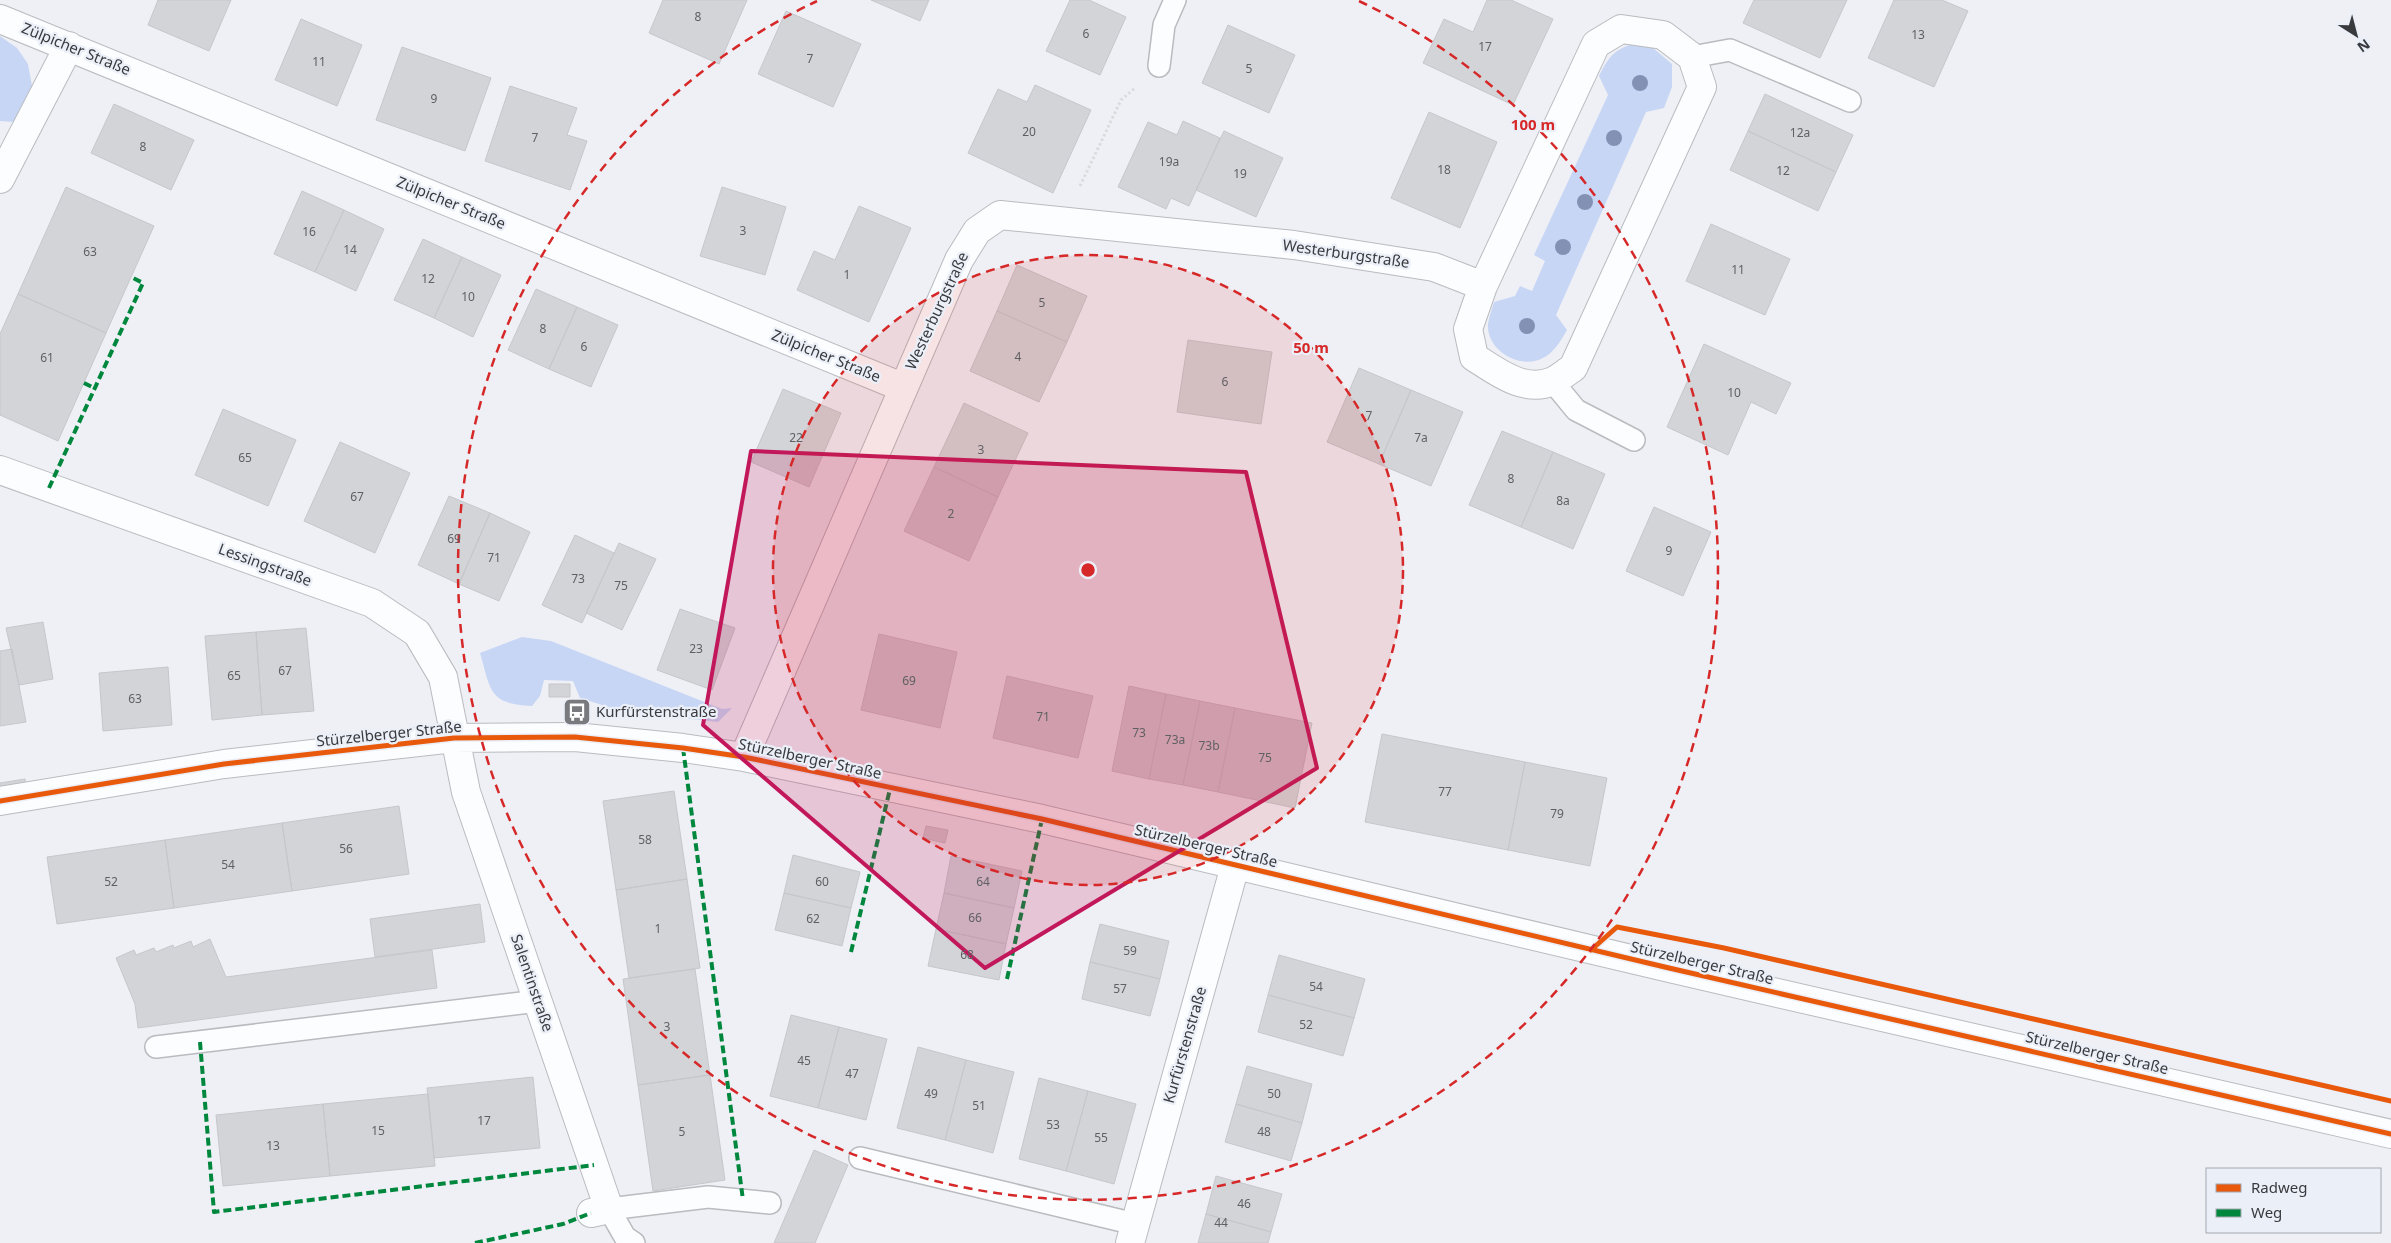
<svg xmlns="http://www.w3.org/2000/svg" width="2391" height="1243" font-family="'Noto Sans',sans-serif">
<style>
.green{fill:#c8d6f5}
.building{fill:#d3d4d8;stroke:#c6c7cb}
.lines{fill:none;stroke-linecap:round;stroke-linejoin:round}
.lane-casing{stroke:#b9bbbf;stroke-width:24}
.street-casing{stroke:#b9bbbf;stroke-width:30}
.path{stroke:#dadbdc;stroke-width:3;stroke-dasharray:2.5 2.5;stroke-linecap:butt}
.lane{stroke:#fcfdfe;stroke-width:21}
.street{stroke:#fcfdfe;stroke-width:28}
.quiet{stroke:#00873e;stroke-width:4;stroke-dasharray:8 4;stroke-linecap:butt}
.cycleway-casing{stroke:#ebeff8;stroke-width:8}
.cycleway{stroke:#e8590c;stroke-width:5}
.tree{fill:#8391b5}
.marked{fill:#c2185b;fill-opacity:0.2;stroke:#c2185b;stroke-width:4;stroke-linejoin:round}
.ring{fill:none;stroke:#d62828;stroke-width:2.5;stroke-dasharray:9 6}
.labels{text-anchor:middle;stroke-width:4.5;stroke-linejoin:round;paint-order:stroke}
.number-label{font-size:12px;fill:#606064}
.street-label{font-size:15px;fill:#393a3e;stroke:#ebeff8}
.poi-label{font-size:15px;fill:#393a3e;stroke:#ebeff8;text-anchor:start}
.centre{fill:#d62828;stroke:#ebeff8;stroke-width:2.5}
.ring-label{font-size:15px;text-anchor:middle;font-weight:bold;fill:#d62828;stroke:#ebeff8;stroke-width:4.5;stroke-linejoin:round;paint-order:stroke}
</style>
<rect width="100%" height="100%" fill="#eef0f5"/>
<path class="green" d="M0,36L17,48L28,64L32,86L14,122L0,121Z
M1639,43L1653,48L1672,64V87L1664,108L1646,112L1556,315L1567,330C1560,342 1554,353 1541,359C1519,369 1486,350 1488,324C1489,317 1492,309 1494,302L1515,296L1520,286L1532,291L1545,261L1534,255L1608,95L1599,76C1609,56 1616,47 1639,43Z
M522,637L551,641L722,709L732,708L718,722L621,711L580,698L573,681L544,680L540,696L532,706C488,704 491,690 480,653Z"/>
<path class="building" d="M158,0H231L209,51L148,25Z
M663,0H747L719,64L649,33Z
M871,0H929L920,21Z
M1070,0H1089L1126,17L1100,75L1046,51Z
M1487,0H1511L1553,19L1513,105L1423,63L1444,19L1473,32Z
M1754,0H1847L1820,58L1743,23Z
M1894,0H1942L1968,11L1934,87L1868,58Z
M786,11L861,44L833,107L758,74Z
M301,19L362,45L337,106L275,80Z
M1228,25L1295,55L1269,113L1202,83Z
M402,47L491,78L465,151L376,120Z
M1035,85L1091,110L1053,193L968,153L998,89L1027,102Z
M510,86L577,108L567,135L587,141L570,190L485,161Z
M1765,94L1853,135L1836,172L1748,131Z
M114,104L194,140L171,190L91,153Z
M1429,112L1497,142L1460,228L1391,198Z
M1183,121L1220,138L1189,206L1171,198L1166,209L1118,187L1148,122L1177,135Z
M1224,131L1283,158L1256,217L1196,190Z
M1748,131L1836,172L1818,211L1730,170Z
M66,187L154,226L106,333L18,294Z
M722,187L786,207L765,275L700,256Z
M302,191L344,210L315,272L274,254Z
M859,206L911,228L869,322L797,290L814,251L835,260Z
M344,210L384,229L356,291L315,272Z
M1711,224L1790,259L1765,315L1686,281Z
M423,239L462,257L434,318L394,300Z
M462,257L501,275L473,337L434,318Z
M1017,265L1087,296L1067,342L997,311Z
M536,289L577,307L549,369L508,350Z
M18,294L106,333L58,441L0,415V334Z
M577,307L618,325L591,387L549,369Z
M997,311L1067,342L1039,402L970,371Z
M1188,340L1272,352L1261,424L1177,412Z
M1704,344L1791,383L1776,414L1751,402L1728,455L1667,427Z
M1359,368L1411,390L1379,464L1327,442Z
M783,389L841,413L809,487L751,462Z
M1411,390L1463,412L1431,486L1379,464Z
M964,403L1028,433L998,497L934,467Z
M223,409L296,440L268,506L195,475Z
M1502,431L1553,452L1521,527L1469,505Z
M340,442L410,473L375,553L304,521Z
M1553,452L1605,474L1573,549L1521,527Z
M934,467L998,497L969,561L904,531Z
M449,496L490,513L459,584L418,565Z
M1654,507L1711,532L1683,596L1626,571Z
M490,513L530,532L499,601L459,584Z
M575,535L614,553L582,623L542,605Z
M619,543L656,559L622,630L586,613Z
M680,609L735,628L712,690L657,670Z
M43,622L53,679L19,685L6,628Z
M306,628L314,711L262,715L256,632Z
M256,632L262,715L212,720L205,636Z
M879,634L957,652L940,728L861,710Z
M12,649L26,722L0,726V651Z
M168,667L172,725L103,731L99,673Z
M1007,676L1093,696L1078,758L993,738Z
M549,684H570V697H549Z
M1129,686L1166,694L1149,779L1112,771Z
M1166,694L1200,701L1183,785L1149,779Z
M1200,701L1235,708L1218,792L1183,785Z
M1235,708L1312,723L1295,808L1218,792Z
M1382,734L1525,762L1508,850L1365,822Z
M1525,762L1607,778L1590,866L1508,850Z
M25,779L26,789L0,794V783Z
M674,791L687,879L616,890L603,801Z
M399,806L409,874L292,891L282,823Z
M282,823L292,891L174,908L165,840Z
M926,826L948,830L945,843L923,838Z
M165,840L174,908L57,924L47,857Z
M793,855L860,872L851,908L784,893Z
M951,856L1022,871L1014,908L944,893Z
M687,879L700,968L629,978L616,890Z
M784,893L851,908L842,946L775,930Z
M944,893L1014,908L1006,944L936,929Z
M480,904L485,942L375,957L370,919Z
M1100,924L1169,941L1160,979L1090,962Z
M936,929L1006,944L999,980L928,966Z
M210,939L226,977L432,950L437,988L138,1028L135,1004L116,958L134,950L136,955L154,948L156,952L173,945L174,948L191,941L193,947Z
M1279,955L1365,979L1354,1018L1268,995Z
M1090,962L1160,979L1150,1016L1082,999Z
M695,969L710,1075L638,1085L623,979Z
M1268,995L1354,1018L1343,1056L1258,1032Z
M791,1015L839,1027L818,1108L770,1096Z
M839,1027L887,1039L866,1120L818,1108Z
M918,1047L966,1060L945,1140L897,1128Z
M966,1060L1014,1072L993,1153L945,1140Z
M1247,1066L1312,1084L1302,1123L1236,1104Z
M710,1075L725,1180L653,1191L638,1085Z
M533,1077L540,1148L434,1158L427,1088Z
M1039,1078L1088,1091L1066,1171L1019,1159Z
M1088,1091L1136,1104L1114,1184L1066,1171Z
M428,1094L435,1166L330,1176L323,1104Z
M323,1104L330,1176L223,1186L216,1115Z
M1236,1104L1302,1123L1291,1161L1225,1142Z
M814,1150L848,1165L815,1243H774Z
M1216,1176L1282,1194L1271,1232L1206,1214Z
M1206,1214L1271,1232L1268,1243H1198Z"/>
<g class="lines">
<g class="lane-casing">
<path id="lane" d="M1692,57L1730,50L1850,101
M1159,66L1164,25L1175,0
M1553,382L1576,410L1634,440
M156,1047L538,1001
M860,1158L1135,1224
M634,1243L625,1237L609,1209L708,1197L770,1203"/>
</g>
<g class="street-casing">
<path id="street" d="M0,19L902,387
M1621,29L1663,35L1692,57L1702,87L1573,368C1566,372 1560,378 1553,381C1525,394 1496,371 1474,357L1468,329L1483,286L1596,44Z
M0,179L69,46
M0,470L372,603L417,633L443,677L466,792L609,1209L591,1213
M744,757L959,260L977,231L1000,215L1294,245L1434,267L1483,286
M0,801L224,764L454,738L575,737L683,748L744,757L1042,819L1669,968L2391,1134
M1130,1243L1235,866"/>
</g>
<path class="path" d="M1080,186L1121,100L1135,88"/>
<use href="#lane" class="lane"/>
<use href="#street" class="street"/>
<path class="quiet" d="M84,383L94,388
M49,488L143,283L131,277
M683,748L743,1200
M851,952L890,789
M1007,979L1042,819
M200,1042L214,1212L594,1165
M475,1243L563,1224L591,1213"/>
<g class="cycleway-casing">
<path id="cycleway" d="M0,801L224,764L454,738L575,737L683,748L744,757L1042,819L1669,968L2391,1134
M1591,950L1617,927L1724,948L2391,1101"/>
</g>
<use href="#cycleway" class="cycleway"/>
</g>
<g class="tree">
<circle cx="1640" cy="83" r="8"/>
<circle cx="1614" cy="138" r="8"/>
<circle cx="1585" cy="202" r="8"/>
<circle cx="1563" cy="247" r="8"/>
<circle cx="1527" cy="326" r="8"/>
</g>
<path class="marked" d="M751,451L1246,472L1317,768L985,968L703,725Z"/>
<circle cx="1088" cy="570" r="315" fill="#d62828" fill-opacity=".12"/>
<g class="ring">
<circle cx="1088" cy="570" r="315"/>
<path d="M1359 1A630 630 0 1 1 817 1"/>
</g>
<defs>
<g id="bus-square" transform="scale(1.4375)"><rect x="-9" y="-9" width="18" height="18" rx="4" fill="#787a7e" stroke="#ebeff8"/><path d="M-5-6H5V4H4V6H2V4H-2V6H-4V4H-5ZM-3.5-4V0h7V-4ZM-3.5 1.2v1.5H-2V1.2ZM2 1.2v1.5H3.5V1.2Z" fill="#fff"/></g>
</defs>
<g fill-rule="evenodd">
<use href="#bus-square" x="577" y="712"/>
</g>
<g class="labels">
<g class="number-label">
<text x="698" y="21">8</text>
<text x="1086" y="38">6</text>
<text x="1918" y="39">13</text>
<text x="1485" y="51">17</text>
<text x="810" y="63">7</text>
<text x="319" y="66">11</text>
<text x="1249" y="73">5</text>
<text x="434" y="103">9</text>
<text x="1029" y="136">20</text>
<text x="1800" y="137">12a</text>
<text x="535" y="142">7</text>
<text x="143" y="151">8</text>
<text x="1169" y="166">19a</text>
<text x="1444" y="174">18</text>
<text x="1783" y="175">12</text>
<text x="1240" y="178">19</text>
<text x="743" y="235">3</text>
<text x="309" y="236">16</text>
<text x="350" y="254">14</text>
<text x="90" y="256">63</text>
<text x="1738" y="274">11</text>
<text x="847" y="279">1</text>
<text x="428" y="283">12</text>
<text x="468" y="301">10</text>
<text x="1042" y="307">5</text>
<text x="543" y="333">8</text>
<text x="584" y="351">6</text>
<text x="1018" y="361">4</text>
<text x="47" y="362">61</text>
<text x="1225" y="386">6</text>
<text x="1734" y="397">10</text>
<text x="1369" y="420">7</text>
<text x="796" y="442">22</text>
<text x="1421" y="442">7a</text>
<text x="981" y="454">3</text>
<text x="245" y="462">65</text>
<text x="1511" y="483">8</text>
<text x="357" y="501">67</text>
<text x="1563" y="505">8a</text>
<text x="951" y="518">2</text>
<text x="454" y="543">69</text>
<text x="1669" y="555">9</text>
<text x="494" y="562">71</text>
<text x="578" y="583">73</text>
<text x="621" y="590">75</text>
<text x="696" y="653">23</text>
<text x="285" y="675">67</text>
<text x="234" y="680">65</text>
<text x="909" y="685">69</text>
<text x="135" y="703">63</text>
<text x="1043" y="721">71</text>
<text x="1139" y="737">73</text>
<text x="1175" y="744">73a</text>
<text x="1209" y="750">73b</text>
<text x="1265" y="762">75</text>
<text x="1445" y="796">77</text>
<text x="1557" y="818">79</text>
<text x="645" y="844">58</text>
<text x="346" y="853">56</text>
<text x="228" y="869">54</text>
<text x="111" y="886">52</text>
<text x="822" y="886">60</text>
<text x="983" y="886">64</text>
<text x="975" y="922">66</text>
<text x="813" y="923">62</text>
<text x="658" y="933">1</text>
<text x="1130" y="955">59</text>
<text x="967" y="959">68</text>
<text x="1316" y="991">54</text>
<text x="1120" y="993">57</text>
<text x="1306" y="1029">52</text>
<text x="667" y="1031">3</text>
<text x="804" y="1065">45</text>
<text x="852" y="1078">47</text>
<text x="931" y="1098">49</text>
<text x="1274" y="1098">50</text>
<text x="979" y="1110">51</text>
<text x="484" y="1125">17</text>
<text x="1053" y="1129">53</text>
<text x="378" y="1135">15</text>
<text x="682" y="1136">5</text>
<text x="1264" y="1136">48</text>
<text x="1101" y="1142">55</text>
<text x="273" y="1150">13</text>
<text x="1244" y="1208">46</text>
<text x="1221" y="1227">44</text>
</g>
<g class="street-label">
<text transform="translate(76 49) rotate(22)" y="5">Zülpicher Straße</text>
<text transform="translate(451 203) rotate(22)" y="5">Zülpicher Straße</text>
<text transform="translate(1346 254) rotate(8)" y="5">Westerburgstraße</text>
<text transform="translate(937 311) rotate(-65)" y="5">Westerburgstraße</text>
<text transform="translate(826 356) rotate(22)" y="5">Zülpicher Straße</text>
<text transform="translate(265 565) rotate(20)" y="5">Lessingstraße</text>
<text transform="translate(389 734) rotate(-6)" y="5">Stürzelberger Straße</text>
<text transform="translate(810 759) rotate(12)" y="5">Stürzelberger Straße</text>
<text transform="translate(1206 846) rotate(13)" y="5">Stürzelberger Straße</text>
<text transform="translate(1702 963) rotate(13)" y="5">Stürzelberger Straße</text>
<text transform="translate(532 983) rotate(71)" y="5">Salentinstraße</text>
<text transform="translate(1185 1045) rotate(-74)" y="5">Kurfürstenstraße</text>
<text transform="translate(2097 1053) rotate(13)" y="5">Stürzelberger Straße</text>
</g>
<g class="poi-label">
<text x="596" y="717">Kurfürstenstraße</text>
</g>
</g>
<circle cx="1088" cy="570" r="8" class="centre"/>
<g class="ring-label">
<text x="1533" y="130">100 m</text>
<text x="1311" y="353">50 m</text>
</g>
<rect x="2206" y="1168" width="175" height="65" fill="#ebeff8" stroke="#a4a7ae"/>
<rect x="2216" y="1184" width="25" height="8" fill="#e8590c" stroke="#a4a7ae"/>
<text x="2251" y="1193" font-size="15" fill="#393a3e">Radweg</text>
<rect x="2216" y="1209" width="25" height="8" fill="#00873e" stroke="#a4a7ae"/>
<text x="2251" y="1218" font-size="15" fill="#393a3e">Weg</text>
<g transform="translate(2356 35) rotate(144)" stroke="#ebeff8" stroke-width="4" paint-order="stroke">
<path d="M0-4L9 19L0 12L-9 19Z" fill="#393a3e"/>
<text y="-8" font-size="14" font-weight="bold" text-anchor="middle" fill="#393a3e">N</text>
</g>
</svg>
